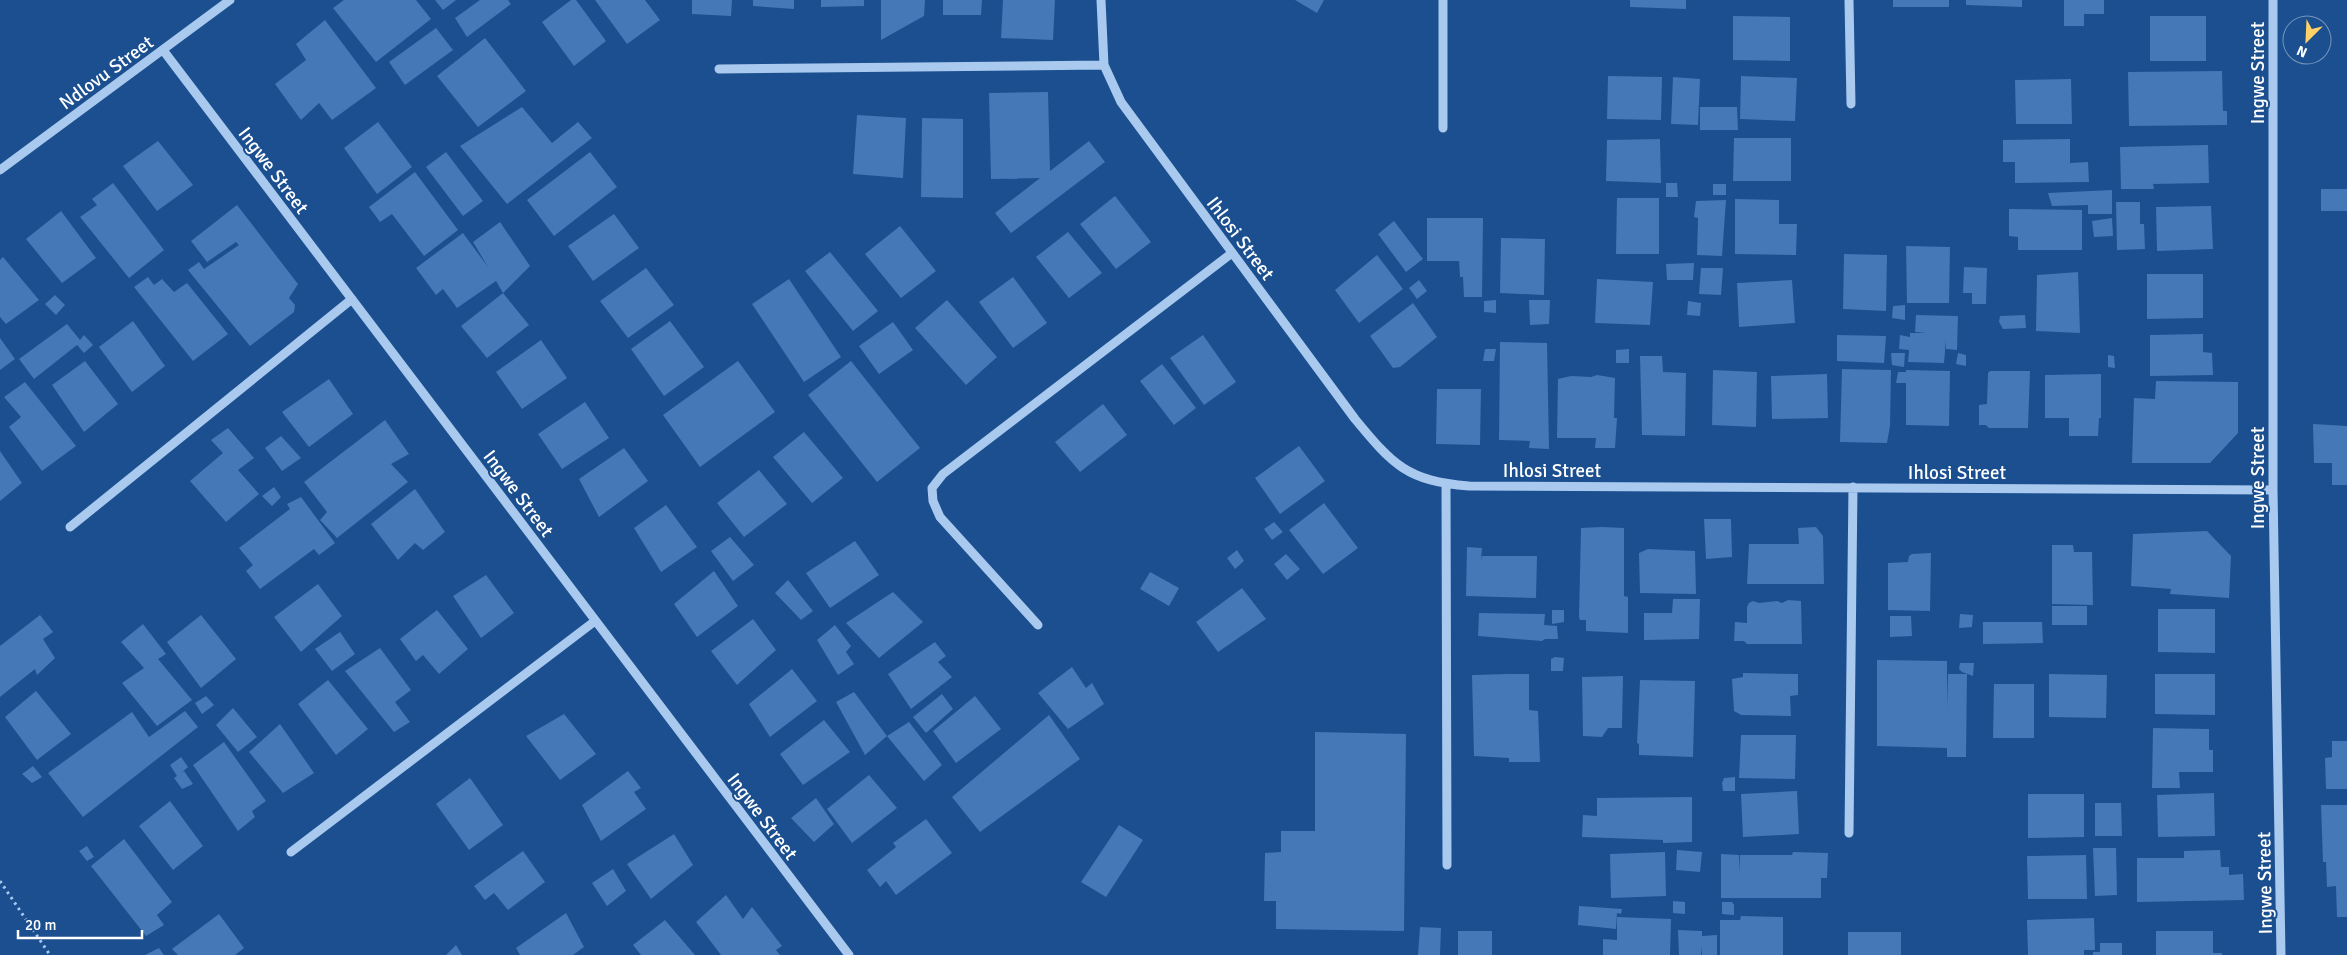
<svg xmlns="http://www.w3.org/2000/svg" width="2347" height="955" font-family="Signika,sans-serif">
<style>
.building{fill:#4478b7}
.lines{fill:none;stroke-linecap:round;stroke-linejoin:round}
.path{stroke:#a9c9ee;stroke-width:3;stroke-dasharray:2.5 4;stroke-linecap:butt}
.minor{stroke:#a9c9ee;stroke-width:9}
.labels{text-anchor:middle;stroke-width:4;stroke-linejoin:round;paint-order:stroke}
.street-label{font-size:19px;fill:#fff;stroke:#1b4f8f}
</style>
<rect width="100%" height="100%" fill="#1b4f8f"/>
<path class="building" d="M344,0H416L431,19L376,62L333,8Z
M435,0H456L443,10Z
M480,0H508L511,4L467,37L455,18Z
M571,0H576L606,41L574,66L542,22Z
M595,0H645L660,20L627,44Z
M692,0H732L731,16L692,14Z
M753,0H794V9L753,6Z
M821,0H864V6L821,7Z
M881,0H925L924,16L881,40Z
M943,0H982L981,15H943Z
M1003,0H1055L1053,40L1001,38Z
M1295,0H1324L1317,13Z
M1630,0H1686V9L1630,7Z
M1893,0H1949V7H1893Z
M1966,0H2022V7L1966,5Z
M2064,0H2104V14H2084V26H2064Z
M1733,16L1790,17V61L1733,60Z
M2150,16H2206V61H2150Z
M325,20L376,88L332,120L319,103L301,120L275,84L306,60L296,44Z
M436,28L453,50L405,85L389,62Z
M485,38L526,91L478,127L437,76Z
M2222,71L2223,111H2227V125L2129,126L2128,72Z
M1608,76L1662,77L1661,120L1607,119Z
M1741,76L1797,78L1795,121L1740,119Z
M1673,77L1700,79L1698,125L1671,124Z
M2071,79L2072,124H2016L2015,80Z
M1048,92L1050,171L1089,141L1105,162L1011,233L995,213L1040,178L991,179L989,93Z
M522,107L552,143L578,122L592,138L507,204L460,146Z
M1700,107H1737L1738,130H1700Z
M857,115L906,118L903,178L853,174Z
M922,118L963,119V198L921,197Z
M378,122L412,167L377,194L344,148Z
M1734,138H1791V181H1733Z
M1660,139L1661,183L1606,181L1607,140Z
M2070,139V163L2088,162L2089,182L2015,183V162H2003V140Z
M158,141L193,185L157,211L123,166Z
M2208,145L2209,183L2153,184L2154,189H2121L2120,147Z
M446,152L483,201L463,216L426,167Z
M590,152L617,187L554,236L527,200Z
M415,172L458,230L424,256L392,214L380,222L369,207Z
M113,183L164,250L129,278L80,217L97,205L92,199Z
M1666,183H1677L1678,197H1666Z
M1713,184H1726V195H1713Z
M2321,189H2347V211H2321Z
M2112,190V214H2088V205L2052,206L2048,193Z
M1115,196L1151,242L1116,269L1080,224Z
M1617,198H1659V254H1616Z
M1735,199L1779,200V224H1797L1796,255L1735,254Z
M1726,200L1722,256L1697,255L1698,218L1694,217L1696,201Z
M2116,202H2140V224H2144L2145,249L2117,250Z
M237,205L298,284L289,298L295,305L294,312L250,346L188,270L199,262L204,269L239,245L236,242L207,262L191,241Z
M2211,206L2213,249L2157,251L2156,207Z
M2009,209L2082,210V250H2018V237L2009,236Z
M61,211L96,258L62,283L26,239Z
M614,214L639,248L593,281L568,246Z
M1427,218H1483L1482,297H1464L1463,277H1460L1459,261H1427Z
M2112,218L2113,236L2094,237L2092,221Z
M1394,221L1423,259L1406,272L1378,234Z
M500,222L530,266L503,293L496,281L457,308L443,289L436,295L416,268L463,233L488,267L473,242Z
M900,226L936,271L901,298L865,254Z
M1068,232L1102,273L1069,298L1036,257Z
M1501,238L1545,239L1544,295L1500,293Z
M1906,246L1950,247L1949,303H1907Z
M830,252L878,311L853,331L805,271Z
M1844,254L1887,255L1886,311L1843,309Z
M1377,255L1403,289L1359,323L1335,290Z
M3,257L39,300L6,324L0,317V260Z
M1694,263L1693,280H1667L1666,264Z
M1964,267L1987,268L1986,304H1972V293H1963Z
M646,268L674,305L628,338L600,301Z
M1701,268H1723L1721,295L1699,294Z
M2078,272L2080,333L2036,331L2037,275Z
M2147,274H2203V318L2147,319Z
M148,277L154,285L162,279L174,292L187,283L228,334L193,361L134,287Z
M1013,277L1047,323L1013,348L979,302Z
M789,279L841,357L804,382L752,304Z
M1597,279L1653,282L1650,325L1595,323Z
M1419,280L1427,291L1417,299L1409,288Z
M1792,280L1795,323L1739,327L1737,283Z
M503,293L529,325L487,358L461,326Z
M55,295L65,305L56,315L45,304Z
M947,300L997,357L966,385L915,328Z
M1496,300V313L1484,312V301Z
M1529,300H1550L1549,324L1530,325Z
M1688,301L1701,303L1700,316L1687,315Z
M1413,303L1437,337L1400,367L1393,368L1370,336Z
M1905,305V320L1892,318L1893,306Z
M1916,315L1958,316L1957,350L1946,349V340L1944,363L1908,362L1909,350L1899,349L1900,335L1910,337V333H1927L1915,332Z
M2025,315L2026,328L2003,329L1999,322L2000,316Z
M133,321L165,366L132,392L99,347Z
M670,321L704,367L664,396L631,349Z
M893,322L913,350L879,374L859,346Z
M67,324L80,340L84,335L93,345L84,353L77,345L34,379L19,359Z
M2203,334V352L2212,353L2213,375L2150,376V335Z
M1203,335L1236,382L1204,405L1170,358Z
M1837,335L1886,336L1884,363L1837,361Z
M0,338L15,359L0,370Z
M541,340L567,378L522,409L496,372Z
M1500,342L1547,343L1549,449L1529,448L1530,441L1499,440Z
M1485,349H1496L1494,361H1483Z
M1629,349V363H1616V350Z
M1891,353H1905L1904,367L1892,365Z
M1958,353L1966,355V366L1956,364Z
M2108,355L2114,356L2115,368L2108,367Z
M1640,356H1662L1663,372L1686,373L1685,436L1642,435Z
M85,361L118,404L84,432L52,385Z
M738,361L775,412L700,467L663,415Z
M851,361L920,448L877,482L808,395Z
M1162,364L1196,408L1174,425L1140,381Z
M1842,369L1891,370L1890,426L1887,443L1840,442Z
M1713,370L1757,372L1756,427L1712,425Z
M1906,370L1950,371L1949,426L1906,425V383H1896L1898,372H1906Z
M1990,371H2030L2028,428H1989L1986,425H1979V405L1987,404L1988,373Z
M1827,374L1828,418L1772,419L1771,376Z
M2101,374V418H2099L2098,436H2069V418H2045V375Z
M1597,375L1615,378L1614,418H1617L1615,448H1595L1596,438H1557L1558,379L1571,376L1591,377Z
M329,379L353,414L309,447L282,412Z
M2156,381L2238,382V433L2210,463H2132L2134,398L2155,399Z
M25,382L76,446L42,471L9,427L21,417L4,397Z
M1437,389H1481L1480,445L1436,444Z
M585,402L609,438L562,469L538,434Z
M1103,404L1127,435L1080,472L1055,442Z
M385,420L409,454L391,464L408,482L337,538L320,520L327,512L304,482Z
M2313,424L2347,426V485H2332V463H2314Z
M228,428L254,458L238,470L259,494L226,522L190,481L223,453L211,440Z
M804,432L843,478L812,503L773,457Z
M281,436L301,458L282,471L265,448Z
M1299,446L1325,481L1280,514L1255,478Z
M624,448L648,481L599,517L579,479Z
M0,451L22,483L0,501Z
M759,470L787,504L744,537L717,503Z
M274,487L281,497L272,506L262,496Z
M415,489L445,532L423,550L415,543L398,560L371,524Z
M301,497L335,543L319,555L314,549L260,589L246,571L253,565L239,548L290,509L287,504Z
M1324,503L1358,548L1323,574L1289,530Z
M666,505L697,547L661,572L634,528Z
M1704,519H1731L1732,557L1706,559Z
M1274,522L1283,532L1272,540L1264,529Z
M1602,527L1624,528V601V596L1628,597V633L1586,631V620H1580L1579,617L1581,528Z
M1816,527L1823,536L1824,584H1747L1749,544H1799L1798,528Z
M2207,531L2231,556L2229,598L2170,594L2171,589L2131,586L2133,534Z
M730,537L754,565L733,581L711,551Z
M855,541L879,575L830,608L806,573Z
M2052,545H2073L2074,552H2092L2093,605L2052,604Z
M1467,547L1482,548L1481,560L1482,556H1537L1536,598L1466,596Z
M1648,549L1695,551L1696,594L1640,593L1639,553Z
M1237,550L1244,561L1235,569L1227,558Z
M1931,553L1930,611L1888,610V563L1908,562L1909,556L1912,554Z
M1286,554L1300,569L1287,580L1274,564Z
M714,571L738,606L697,637L674,604Z
M1150,572L1179,588L1169,606L1140,589Z
M486,575L514,613L481,638L453,596Z
M788,580L813,611L801,620L775,593Z
M318,584L342,616L301,652L274,617Z
M1242,588L1266,619L1218,652L1196,622Z
M893,592L923,622L879,658L846,623Z
M1673,599H1700L1699,639L1644,640V613H1672Z
M1788,600L1801,601L1802,644H1747L1744,641H1734L1735,622L1747,623V607L1749,603L1753,601L1759,603L1777,601L1782,603Z
M2052,606H2087V625H2052Z
M2158,609H2215V653L2158,652Z
M437,610L468,649L439,674L423,655L416,661L400,639Z
M1552,610H1564V622L1552,624Z
M1479,613L1545,614L1544,625L1557,626L1558,639H1545L1542,641L1478,636Z
M1960,614L1973,615L1972,627L1959,628Z
M40,615L53,632L43,639L55,658L37,675L35,669L0,697V646Z
M201,615L236,659L201,688L167,642Z
M1890,616H1911L1912,636L1890,637Z
M753,619L776,650L737,685L711,651Z
M1983,622H2042L2043,643L1983,644Z
M143,624L166,654L158,659L192,700L157,726L122,683L144,668L121,642Z
M835,625L851,646L846,652L854,664L838,675L817,640Z
M340,632L355,654L332,671L315,649Z
M935,642L946,656L938,662L952,677L911,709L888,674Z
M380,648L411,690L395,702L410,722L394,732L345,671Z
M1555,657L1564,658L1563,671H1551V659Z
M1877,660L1947,661V708L1948,674H1967L1966,757H1947V748L1877,746Z
M1960,663H1974L1973,676L1962,672L1959,669Z
M1072,667L1086,688L1092,683L1104,704L1068,729L1038,693Z
M792,669L817,701L770,737L749,704Z
M1743,673L1798,674V695L1790,696L1791,716L1741,715L1734,711L1732,679L1743,677Z
M1509,674H1529V710L1538,711L1540,762H1509V758L1474,756L1472,675Z
M2049,674L2107,675L2106,718L2049,717Z
M2155,674H2215V715L2155,714Z
M1623,676L1622,728H1608L1602,737L1583,736L1582,677Z
M328,680L368,729L336,755L298,704Z
M1640,680L1695,681L1693,757L1639,755V744L1637,743Z
M1994,684H2034V738H1993Z
M36,691L71,734L37,760L5,717Z
M854,692L887,736L865,755L836,702Z
M942,694L953,709L926,733L913,717Z
M206,696L214,705L202,714L195,703Z
M975,696L1001,729L956,763L933,731Z
M233,708L257,737L238,752L216,725Z
M185,711L198,727L83,817L48,773L132,712L149,737Z
M564,714L596,754L560,780L526,736Z
M1049,715L1080,759L980,832L952,797Z
M824,720L850,752L803,785L780,754Z
M909,722L942,765L924,781L887,736Z
M280,724L314,773L283,793L249,752Z
M2153,728L2209,729V750H2213V772H2179L2180,788H2152Z
M1315,732L1406,734L1404,931L1276,929V901H1264L1265,853L1281,852V831H1315Z
M1741,735H1796L1795,779L1739,778Z
M2332,741H2347V789H2326L2325,758L2332,757Z
M224,742L266,801L252,811L255,817L238,831L193,765Z
M181,757L188,767L180,774L184,771L193,784L182,789L174,778L177,776L170,765Z
M33,766L42,777L32,783L22,774Z
M628,771L641,788L634,792L646,809L601,841L582,805Z
M869,775L897,808L852,843L827,809Z
M1735,777V791H1723L1722,783L1724,778Z
M470,778L503,825L469,850L436,804Z
M1797,791L1799,834L1743,837L1741,794Z
M2214,793L2215,836L2158,837L2157,795Z
M2028,794H2084V837L2028,838Z
M1692,797V842L1663,843V840L1582,837L1583,815L1597,816V798Z
M816,798L834,824L814,842L791,818Z
M170,801L203,846L173,870L139,826Z
M2095,803H2121L2122,836H2095Z
M2321,805H2347V917H2337L2336,886L2327,887L2326,862H2323Z
M926,819L952,853L896,895L886,881L880,887L867,870L896,847L893,843Z
M1119,825L1143,840L1106,897L1081,882Z
M674,834L693,865L651,899L627,864Z
M124,839L172,902L157,915L164,925L146,936L91,866Z
M87,846L94,857L87,861L79,851Z
M2093,848H2116L2117,895L2095,896Z
M1677,850L1702,852L1700,872L1676,870Z
M2220,850L2221,867H2229V875L2243,874L2244,900L2137,902V858H2184V851Z
M523,851L545,882L508,910L494,893L485,900L474,886Z
M1665,852L1666,896L1611,898L1610,854Z
M1793,852L1828,853L1827,878H1821V898H1721V854L1739,855V873L1740,855H1792Z
M2086,855L2087,899H2028L2027,856Z
M613,869L626,891L607,906L592,883Z
M726,895L743,919L752,907L782,946L776,950L780,955H721L696,922Z
M1673,901L1685,902V914L1673,913Z
M1722,902H1732L1734,905V915L1722,914Z
M1579,906L1622,909L1621,914L1617,913L1616,929L1578,925Z
M566,913L584,947L573,955H520L516,948Z
M219,914L244,948L235,955H178L172,949Z
M1741,916L1783,917V955H1720V920H1740Z
M1617,917L1671,919L1670,955H1603V939L1617,940Z
M2094,918L2095,950H2084V955H2028L2027,920Z
M665,920L695,955H641L633,945Z
M1420,927L1441,928L1440,955H1418Z
M1678,930L1702,931V936L1717,935V955H1702L1701,947V955H1679Z
M1458,931H1492V955H1458Z
M2156,931H2213V953H2222V955H2156Z
M1848,932H1901V955H1848Z
M2100,943H2122V955H2093V952H2100Z
M456,945L462,955H446Z
M159,948L164,955H145Z"/>
<g class="lines">
<path class="path" d="M0,881L50,955"/>
<path class="minor" d="M1101,0L1104,65L1121,102L1355,419C1393,465 1407,481 1469,486L2273,490
M1849,0L1851,104
M2273,0V490L2281,955
M163,50L849,955
M719,69L1104,65
M1443,128V0
M0,170L230,0
M1446,484L1447,865
M70,527L352,299
M1038,625L940,517L933,501L932,488L943,474L1232,253
M1849,833L1853,487
M291,852L595,621"/>
</g>
<g class="labels">
<g class="street-label">
<text transform="translate(106 72) rotate(-36)" y="7">Ndlovu Street</text>
<text transform="translate(2257 73) rotate(-90)" y="7">Ingwe Street</text>
<text transform="translate(274 170) rotate(53)" y="7">Ingwe Street</text>
<text transform="translate(1241 238) rotate(53)" y="7">Ihlosi Street</text>
<text x="1552" y="477">Ihlosi Street</text>
<text x="1957" y="479">Ihlosi Street</text>
<text transform="translate(2257 478) rotate(-90)" y="7">Ingwe Street</text>
<text transform="translate(519 493) rotate(53)" y="7">Ingwe Street</text>
<text transform="translate(763 816) rotate(53)" y="7">Ingwe Street</text>
<text transform="translate(2264 883) rotate(-91)" y="7">Ingwe Street</text>
</g>
</g>
<g transform="translate(2307 40) rotate(204)"><circle r="24" fill="#1b4f8f" stroke="#7695bc"/>
<path d="M0-4L9 19L0 12L-9 19Z" fill="#ffd166"/>
<text y="-8" font-size="14" font-weight="bold" text-anchor="middle" fill="#ffffff">N</text>
</g>
<path d="M18 930v8h124v-8" fill="none" stroke="#ffffff" stroke-width="2.5"/>
<text x="25" y="930" font-size="15" fill="#ffffff" stroke="#1b4f8f" stroke-width="4" paint-order="stroke">20 m</text>
</svg>
